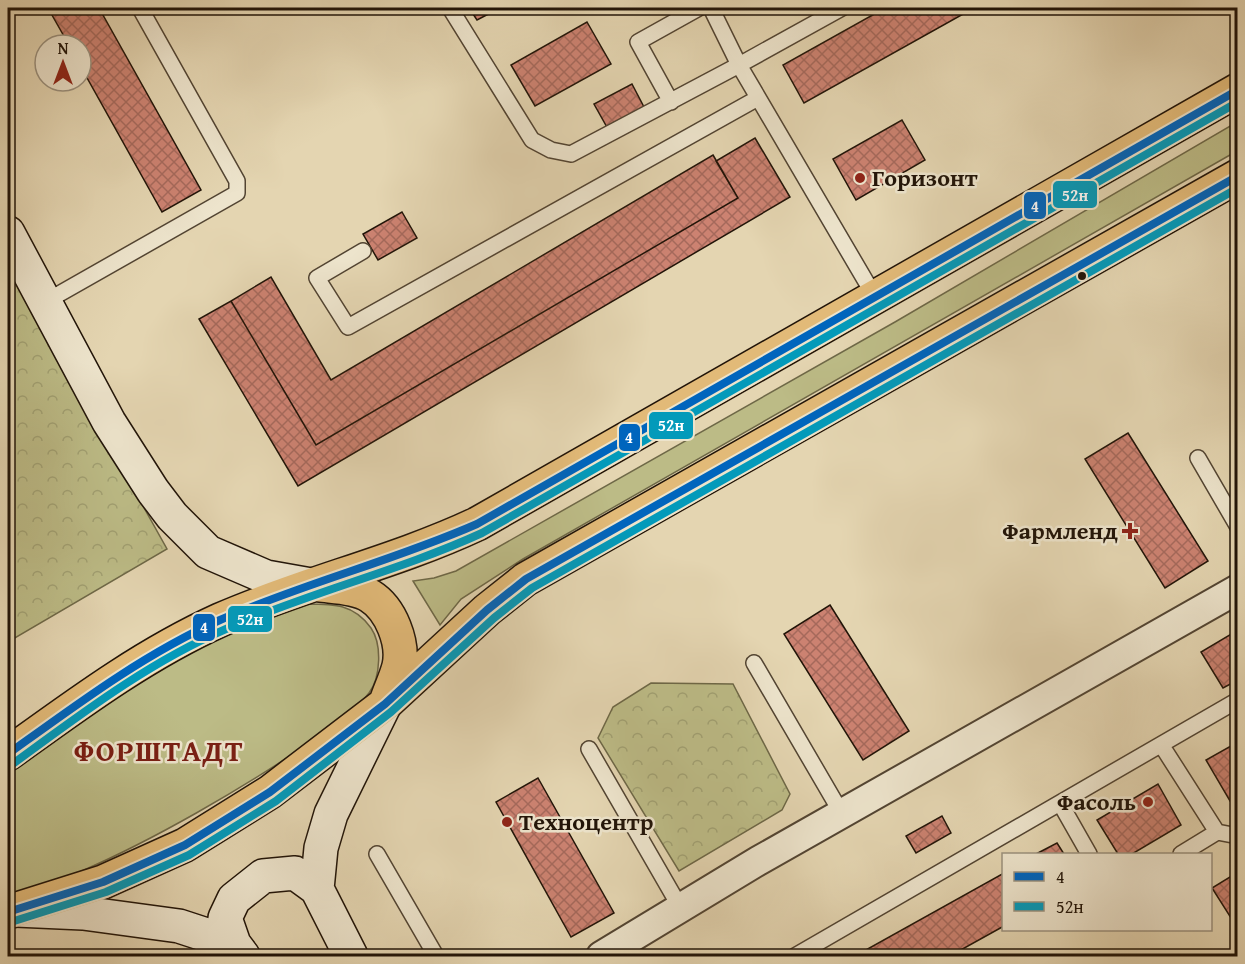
<svg xmlns="http://www.w3.org/2000/svg" width="1245" height="964" font-family="'Gentium Book Plus',serif">
<style>
.green{fill:#bcbb86;stroke:#6e6847;stroke-width:1.5}
.forest{fill:url(#forest-crowns);stroke:#6e6847;stroke-width:1.5}
.building{fill:url(#building-cross-hatch);stroke:#211408;stroke-width:1.5}
.lines{fill:none;stroke-linecap:round;stroke-linejoin:round}
.lane-casing{stroke:#524432;stroke-width:18}
.street-casing{stroke:#524432;stroke-width:32}
.secondary-casing{stroke:#211408;stroke-width:36}
.primary-casing{stroke:#211408;stroke-width:36}
.lane{stroke:#ede4cc;stroke-width:15}
.street{stroke:#ede4cc;stroke-width:28}
.secondary{stroke:#ede4cc;stroke-width:33}
.primary{stroke:#e2ba78;stroke-width:33}
.bus-1-casing{stroke:#ede4cc;stroke-width:12}
.bus-2-casing{stroke:#ede4cc;stroke-width:12}
.bus-1{stroke:#0065bd;stroke-width:8}
.bus-2{stroke:#039aba;stroke-width:8}
.poi-dot{fill:#8f2418;stroke:#ede4cc;stroke-width:2}
.bus-dot{fill:#211408;stroke:#ede4cc;stroke-width:2}
.labels{text-anchor:middle;stroke-width:5;stroke-linejoin:round;paint-order:stroke}
.poi-label{font-size:24px;font-weight:bold;fill:#211408;stroke:#ede4cc;text-anchor:start}
.district-label{font-size:30px;font-weight:bold;letter-spacing:1.5px;fill:#7a1f14;stroke:#ede4cc}
.line-badge{stroke:#ede4cc;stroke-width:2}
.badge-label{font-size:16px;text-anchor:middle;font-weight:bold;fill:#fff}
</style>
<defs>
<pattern id="forest-crowns" width="20" height="18" patternUnits="userSpaceOnUse" patternTransform="scale(1.5)"><rect width="20" height="18" fill="#bcbb86"/><path d="M2 6a3 3 0 1 1 6 0M12 15a3 3 0 1 1 6 0" fill="none" stroke="#a1a072"/></pattern>
<pattern id="building-cross-hatch" width="8" height="8" patternUnits="userSpaceOnUse" patternTransform="scale(1.5)"><rect width="8" height="8" fill="#cc8271"/><path d="M0 0l8 8M0 8l8-8" fill="none" stroke="#a5695b"/></pattern>
</defs>
<rect width="100%" height="100%" fill="#e4d5b1"/>
<filter id="stains"><feTurbulence type="fractalNoise" baseFrequency=".00333" numOctaves="4"/><feColorMatrix values="0 0 0 0 .2 0 0 0 0 .09 0 0 0 0 .02 0 0 0 .5 -.17"/></filter>
<radialGradient id="worn" r=".72"><stop offset=".6" stop-color="#630" stop-opacity="0"/><stop offset="1" stop-color="#630" stop-opacity=".3"/></radialGradient>
<path class="green" d="M1237,122V151L523,559L461,599L440,625L413,581L434,578L456,571L895,322Z
M307,604C334,604 354,604 371,628C382,644 381,677 369,693C332,742 67,897 8,892V772L34,751L140,680L225,631Z"/>
<path class="forest" d="M8,264L167,549L8,642Z
M651,683L733,684L790,794L782,810L679,871L598,738L613,707Z"/>
<path class="building" d="M48,8H99L201,190L162,212L81,67V45H69Z
M469,8H500L477,20Z
M885,8H974L804,103L783,65Z
M587,22L611,64L535,106L511,65Z
M632,84L645,109L608,129L594,104Z
M902,120L925,160L856,200L833,159Z
M755,138L790,197L298,486L199,319L231,301L316,445L738,198L716,161Z
M713,155L738,198L316,445L231,301L271,277L331,380Z
M402,212L417,238L378,260L363,234Z
M1128,433L1208,561L1165,588L1085,459Z
M830,605L909,731L863,760L784,634Z
M1238,630V680L1223,688L1201,652Z
M1238,742V796L1230,801L1206,760Z
M538,778L614,913L571,937L496,802Z
M1158,784L1181,825L1132,854H1118L1097,820Z
M942,816L951,833L916,853L906,836Z
M1057,843L1064,854H1036Z
M1238,872V929L1212,888Z
M1004,873V926L950,956H855Z"/>
<g class="lines">
<g class="lane-casing">
<path id="lane" d="M450,8L532,140L551,150L571,154L739,65L875,297
M711,8L739,65L842,8
M671,102L638,42L699,8
M363,251L317,278L348,327L758,98
M45,302L237,193V181L140,8
M1198,458L1238,527
M754,663L842,814
M1162,746L1217,832
M589,749L680,907
M1060,803L1089,854
M377,854L436,956
M1181,854L1217,832L1238,836
M795,956L1238,700"/>
</g>
<g class="street-casing">
<path id="street" d="M601,956L758,861L1238,589"/>
</g>
<g class="secondary-casing">
<path id="secondary" d="M8,233L109,422L153,491L172,516L208,552L266,577L311,585
M16,910L83,913L179,926L234,944L243,956
M234,944L225,918L234,899L263,876L295,873L317,889
M351,956L317,889L321,848L331,814L385,704"/>
</g>
<g class="primary-casing">
<path id="primary" d="M319,585C335,587 356,587 370,596C391,609 404,643 399,666C396,678 390,690 386,702
M8,754C76,705 143,655 220,620C304,583 394,563 477,524L1238,90
M8,912L103,882L185,845L270,792L385,704L487,610L526,579L1238,176"/>
</g>
<use href="#lane" class="lane"/>
<use href="#street" class="street"/>
<use href="#secondary" class="secondary"/>
<use href="#primary" class="primary"/>
<g class="bus-1-casing">
<path id="bus-1" d="M8,754C76,705 144,654 220,620C304,583 393,561 477,524L1238,90
M8,912L103,882L185,845L270,792L385,704L487,610L526,579L1238,176"/>
</g>
<g class="bus-2-casing">
<path id="bus-2" d="M14,763C81,714 149,662 226,629C310,592 399,571 482,533L1238,102
M11,922L106,892L189,855L276,801L391,712L494,618L532,588L1238,188"/>
</g>
<use href="#bus-1" class="bus-1"/>
<use href="#bus-2" class="bus-2"/>
</g>
<g class="poi-dot">
<circle cx="860" cy="178" r="6"/>
<path d="M1127 522h6v6h6v6h-6v6h-6v-6h-6v-6h6z"/>
<circle cx="1148" cy="802" r="6"/>
<circle cx="507" cy="822" r="6"/>
</g>
<circle class="bus-dot" cx="1082" cy="276" r="5"/>
<g class="labels">
<g class="poi-label">
<text x="872" y="186">Горизонт</text>
<text x="1118" y="539" text-anchor="end">Фармленд</text>
<text x="1136" y="810" text-anchor="end">Фасоль</text>
<text x="519" y="830">Техноцентр</text>
</g>
<g class="district-label">
<text x="159" y="761">ФОРШТАДТ</text>
</g>
</g>
<g class="line-badge">
<rect x="1052" y="180" width="46" height="29" rx="6" fill="#039aba"/>
<rect x="1023" y="191" width="24" height="29" rx="6" fill="#0065bd"/>
<rect x="648" y="411" width="46" height="29" rx="6" fill="#039aba"/>
<rect x="618" y="423" width="23" height="29" rx="6" fill="#0065bd"/>
<rect x="227" y="605" width="46" height="28" rx="6" fill="#039aba"/>
<rect x="192" y="613" width="24" height="29" rx="6" fill="#0065bd"/>
</g>
<g class="badge-label">
<text x="1075" y="201">52н</text>
<text x="1035" y="212">4</text>
<text x="671" y="431">52н</text>
<text x="629" y="443">4</text>
<text x="250" y="625">52н</text>
<text x="204" y="633">4</text>
</g>
<rect width="1245" height="964" fill="none" stroke="#e4d5b1" stroke-width="30"/>
<rect x="9" y="9" width="1227" height="946" fill="none" stroke="#211408" stroke-width="3"/>
<rect x="15" y="15" width="1215" height="934" fill="none" stroke="#211408" stroke-width="1.5"/>
<rect x="1002" y="853" width="210" height="78" fill="#ede4cc" stroke="#9b917e" stroke-width="1.5"/>
<rect x="1014" y="872" width="30" height="9" fill="#0065bd" stroke="#9b917e" stroke-width="1.5"/>
<text x="1056" y="883" font-size="18" fill="#211408">4</text>
<rect x="1014" y="902" width="30" height="9" fill="#039aba" stroke="#9b917e" stroke-width="1.5"/>
<text x="1056" y="913" font-size="18" fill="#211408">52н</text>
<g transform="translate(63 63)"><circle r="28" fill="#ede4cc" stroke="#9b917e" stroke-width="1.5"/>
<path d="M0-4.5L10 22L0 15L-10 22Z" fill="#8f2418"/>
<text y="-9" font-size="16" font-weight="bold" text-anchor="middle" fill="#211408">N</text>
</g>
<rect width="100%" height="100%" filter="url(#stains)"/>
<rect width="100%" height="100%" fill="url(#worn)"/>
</svg>
